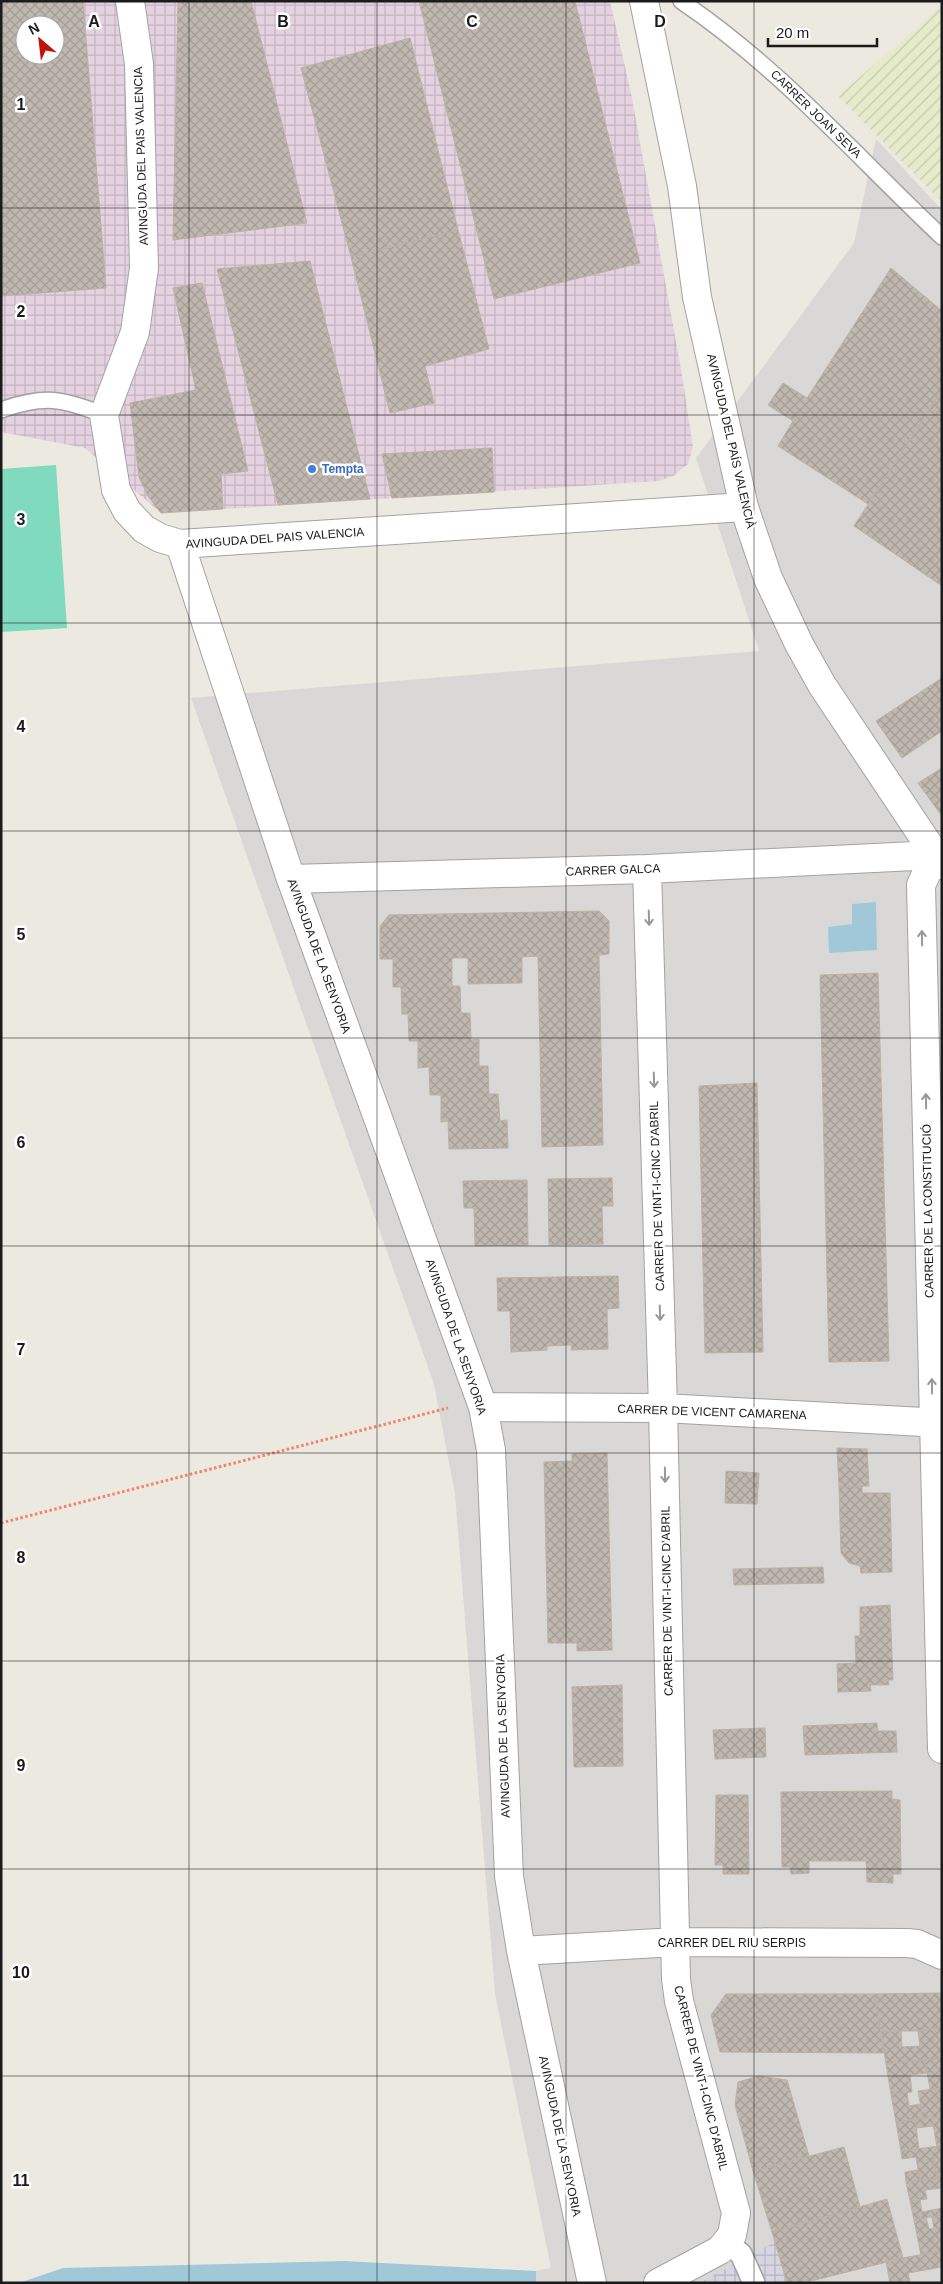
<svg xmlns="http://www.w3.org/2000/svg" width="943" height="2284" font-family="Arial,sans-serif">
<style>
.residential{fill:#d9d8d7}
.industrial{fill:url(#industrial-grid);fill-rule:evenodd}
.farmland{fill:url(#farmland-furrows)}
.pitch{fill:#7fdabe}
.plaza{fill:url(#plaza-grid)}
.water{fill:#a1c8d9}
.building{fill:url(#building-cross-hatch);stroke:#bdb0a3;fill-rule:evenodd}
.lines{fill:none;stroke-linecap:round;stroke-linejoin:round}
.service-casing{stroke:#a2a2a2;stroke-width:18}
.pedestrian-casing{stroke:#a2a2a2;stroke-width:24}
.minor-casing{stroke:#a2a2a2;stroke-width:30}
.path{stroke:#f58168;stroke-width:3;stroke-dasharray:2.5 2.5;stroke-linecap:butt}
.service{stroke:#fff;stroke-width:15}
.pedestrian{stroke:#fff;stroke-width:21}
.minor{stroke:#fff;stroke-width:28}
.oneway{stroke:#989898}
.grid{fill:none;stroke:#1b1b1b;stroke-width:1;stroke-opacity:0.55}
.shop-dot{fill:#3f7fe0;stroke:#fff;stroke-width:2}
.labels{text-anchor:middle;stroke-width:5;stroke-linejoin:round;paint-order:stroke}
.street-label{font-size:12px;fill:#1b1b1b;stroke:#fff}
.shop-label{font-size:12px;font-weight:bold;fill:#366cbe;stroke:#fff;text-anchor:start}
.grid-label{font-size:16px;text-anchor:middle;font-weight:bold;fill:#1b1b1b;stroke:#fff;stroke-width:5;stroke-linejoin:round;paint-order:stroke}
</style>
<defs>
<pattern id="industrial-grid" width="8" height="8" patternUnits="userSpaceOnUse" patternTransform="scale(1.25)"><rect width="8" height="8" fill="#e5d2e0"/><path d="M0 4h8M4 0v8" fill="none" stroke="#c4b4c0"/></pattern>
<pattern id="farmland-furrows" width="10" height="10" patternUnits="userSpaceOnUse" patternTransform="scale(1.25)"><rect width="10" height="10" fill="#e6ebcb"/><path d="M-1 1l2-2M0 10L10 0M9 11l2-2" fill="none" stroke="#c5c9ae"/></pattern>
<pattern id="plaza-grid" width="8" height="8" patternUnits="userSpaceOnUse" patternTransform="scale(1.25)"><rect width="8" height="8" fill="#d6d5e2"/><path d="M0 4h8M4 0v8" fill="none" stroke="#b7b6c1"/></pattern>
<pattern id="building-cross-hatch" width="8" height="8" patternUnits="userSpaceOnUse" patternTransform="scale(1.25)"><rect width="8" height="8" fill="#c0b8b0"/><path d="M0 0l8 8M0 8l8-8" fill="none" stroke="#a49e97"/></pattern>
</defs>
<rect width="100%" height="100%" fill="#ece9e0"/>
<path class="residential" d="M876,139L942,210V2283H536V2271L551,2268L495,1994L455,1494L434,1384L191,698L759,651L696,458L854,243Z"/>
<path class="industrial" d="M1,1H610L631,93L682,375L693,447L688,464L673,476L659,481L161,513L85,448L1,432ZM25,25H55V55H25Z"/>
<path class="farmland" d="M942,6V202L838,96Z"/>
<path class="pitch" d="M56,465L67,628L1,632V469Z"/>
<path class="plaza" d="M775,2242L787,2283H699Z"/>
<path class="water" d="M876,902L877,950L829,953L828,927L852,924V904Z
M344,2261L536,2271V2283H19L63,2268Z"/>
<path class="building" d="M1,1H83L106,288L1,296ZM25,25H55V55H25Z
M178,1H251L307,223L173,240Z
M419,1H575L640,263L494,299Z
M410,38L458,230L351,257L301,68Z
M458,230L489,349L425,366L434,403L390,413L351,257Z
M310,261L370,499L278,505L217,269Z
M891,268L942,311V390L868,504L778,446L793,421L768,405L783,383L807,398Z
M202,283L248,471L221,474L223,509L161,513L148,496L139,477L130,403L196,390L173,288Z
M942,390V586L854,526Z
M492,448L494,492L392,498L382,454Z
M942,678V731L902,758L876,721Z
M942,768V816L918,783Z
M599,911L609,921V954L599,955L603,1145L542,1147L538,956L522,957V983L468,984V958H452V986H460L461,1013H470L471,1040L479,1039V1066H488L489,1094H498L500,1121L507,1120L508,1148L449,1149L448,1121L441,1122V1095H430L429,1067L418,1068V1041H409L408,1014H402L401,987H393V959H380V926L389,915Z
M878,973L889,1361L829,1362L820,975Z
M757,1083L763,1352L705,1353L699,1086Z
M612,1178L613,1206H602L603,1244L549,1245L548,1179Z
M527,1180L528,1245L475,1246L474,1208H464L463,1181Z
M618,1276L619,1308L607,1309L608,1349L571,1350L572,1345L547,1346V1350L511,1352L510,1311H498L497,1278Z
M837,1448L867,1449L869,1486L839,1487Z
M607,1453L612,1650L577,1651V1643H548L544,1462L572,1461V1454Z
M726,1471L759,1473L757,1504L725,1503Z
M862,1486V1493H890L892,1572L861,1573L860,1566L849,1563L841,1553L839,1487Z
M823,1567L824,1583L734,1585L733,1569Z
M890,1605L893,1680H888L889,1685H870L871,1691L838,1692L837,1664L856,1663L855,1636H860V1607Z
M622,1685L623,1766L574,1767L572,1687Z
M877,1723L878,1731H896L897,1752L805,1755L803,1726Z
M765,1728L766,1757L715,1759L713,1730Z
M892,1791V1799L900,1800L901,1874H893V1883L867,1882L866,1861H809V1873L791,1874L790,1867H782L781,1792Z
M716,1795H748L749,1874H723V1865H715Z
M942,1993V2027L918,2031H881L874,1994Z
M726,1994H874L884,2053L720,2052L711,2015Z
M942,2027V2058L886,2064L881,2031H901L902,2047L920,2046L918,2031Z
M942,2058V2088L930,2089L925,2060Z
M925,2060L927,2073L910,2075L912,2092L891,2094L886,2064Z
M759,2076L787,2080L809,2156L753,2171L735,2105L738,2082Z
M942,2088V2117L923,2118L918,2091Z
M907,2092L909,2106L920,2104L923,2118L896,2122L891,2094Z
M942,2117V2146L937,2147L932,2118Z
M923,2118H932L933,2126L916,2128L915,2120Z
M915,2120L919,2149L901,2151L896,2122Z
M942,2146V2178L937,2179L931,2147Z
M844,2147L860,2207L772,2232L753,2171Z
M931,2147L937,2179L920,2180L916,2157L902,2159L901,2151Z
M918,2170L920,2180L906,2182L905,2172Z
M942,2178V2188L925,2190L927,2199L910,2201L906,2182Z
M887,2199L903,2258L803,2283H787L772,2232Z
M920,2200L922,2212L942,2208V2215L914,2220L910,2201Z
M942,2215V2251L921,2255L914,2220L926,2218L929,2229L934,2228L932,2217Z
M941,2251L942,2267L908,2273L910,2283H890L886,2261Z"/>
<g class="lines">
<g class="service-casing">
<path id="service" d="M681,1C779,67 857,157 942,237
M1,410C44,395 62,398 104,415"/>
</g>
<g class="pedestrian-casing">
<path id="pedestrian" d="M727,2243L741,2254L754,2283"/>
</g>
<g class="minor-casing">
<path id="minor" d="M130,1L139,64L144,268L135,332L104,415L116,490L127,511L144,529L160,538L180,544L744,507
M644,1L682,186L697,297L744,507L768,578L799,644L822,685L942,865
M180,544L291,879L483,1407L491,1450L509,1876L521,1951L592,2283
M647,869L663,1408L676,1979L679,2001L736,2213L732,2235L720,2250L658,2283
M291,879L647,869L935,855L921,885L942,1749
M483,1407L663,1408L942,1423
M521,1951L675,1942L907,1943L917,1944L942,1955"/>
</g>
<path class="path" d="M1,1523L448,1408"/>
<use href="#service" class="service"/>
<use href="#pedestrian" class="pedestrian"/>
<use href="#minor" class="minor"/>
</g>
<defs><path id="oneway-shaft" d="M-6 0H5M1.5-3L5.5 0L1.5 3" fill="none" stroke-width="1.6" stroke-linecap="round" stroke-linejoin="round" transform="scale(1.25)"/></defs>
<g class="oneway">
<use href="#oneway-shaft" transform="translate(649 918) rotate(88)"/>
<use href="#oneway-shaft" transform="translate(922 938) rotate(-91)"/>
<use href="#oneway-shaft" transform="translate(654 1080) rotate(88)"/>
<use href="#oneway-shaft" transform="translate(926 1101) rotate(-91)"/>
<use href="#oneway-shaft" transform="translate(660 1313) rotate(88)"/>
<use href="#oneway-shaft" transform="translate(932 1386) rotate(-91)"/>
<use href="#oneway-shaft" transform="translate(665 1475) rotate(89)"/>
</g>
<path class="grid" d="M189,1V2283M377,1V2283M566,1V2283M754,1V2283M1,208H942M1,415H942M1,623H942M1,831H942M1,1038H942M1,1246H942M1,1453H942M1,1661H942M1,1869H942M1,2076H942"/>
<circle class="shop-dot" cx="312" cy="469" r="5"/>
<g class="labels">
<g class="street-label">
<text transform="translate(816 114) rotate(44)" y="4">CARRER JOAN SEVA</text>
<text transform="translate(141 156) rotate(-92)" y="4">AVINGUDA DEL PAIS VALENCIA</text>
<text transform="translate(731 441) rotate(77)" y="4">AVINGUDA DEL PAÍS VALENCIÀ</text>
<text transform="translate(275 538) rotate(-4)" y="4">AVINGUDA DEL PAIS VALENCIA</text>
<text transform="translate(613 870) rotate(-2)" y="4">CARRER GALCA</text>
<text transform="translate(319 956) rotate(70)" y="4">AVINGUDA DE LA SENYORIA</text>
<text transform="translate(657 1196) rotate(-92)" y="4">CARRER DE VINT-I-CINC D'ABRIL</text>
<text transform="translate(928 1211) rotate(-91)" y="4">CARRER DE LA CONSTITUCIÓ</text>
<text transform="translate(456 1337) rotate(71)" y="4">AVINGUDA DE LA SENYORIA</text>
<text transform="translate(712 1412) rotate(2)" y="4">CARRER DE VICENT CAMARENA</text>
<text transform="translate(667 1601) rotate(-91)" y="4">CARRER DE VINT-I-CINC D'ABRIL</text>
<text transform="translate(503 1736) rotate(-92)" y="4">AVINGUDA DE LA SENYORIA</text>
<text x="732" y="1947">CARRER DEL RIU SERPIS</text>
<text transform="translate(701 2078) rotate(76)" y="4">CARRER DE VINT-I-CINC D'ABRIL</text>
<text transform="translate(560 2136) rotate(78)" y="4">AVINGUDA DE LA SENYORIA</text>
</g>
<g class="shop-label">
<text x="322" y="473">Tempta</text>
</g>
</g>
<g class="grid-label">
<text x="94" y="27">A</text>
<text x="283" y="27">B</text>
<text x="472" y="27">C</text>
<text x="660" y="27">D</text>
<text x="21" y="110">1</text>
<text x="21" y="317">2</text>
<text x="21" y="525">3</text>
<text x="21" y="732">4</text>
<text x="21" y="940">5</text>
<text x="21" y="1148">6</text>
<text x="21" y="1355">7</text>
<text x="21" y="1563">8</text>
<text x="21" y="1771">9</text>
<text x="21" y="1978">10</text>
<text x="21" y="2186">11</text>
</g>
<rect width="943" height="2284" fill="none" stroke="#1b1b1b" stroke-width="5"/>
<g transform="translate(40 40) rotate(332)"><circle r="24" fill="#ffffff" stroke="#a4a4a4"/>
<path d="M0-4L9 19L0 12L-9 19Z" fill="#bf1406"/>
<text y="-8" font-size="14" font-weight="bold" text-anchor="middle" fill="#1b1b1b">N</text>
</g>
<path d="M768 38v8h109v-8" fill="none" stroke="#1b1b1b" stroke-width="2.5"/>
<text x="776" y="38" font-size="15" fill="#1b1b1b" stroke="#ffffff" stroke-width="4" paint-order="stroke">20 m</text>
</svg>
